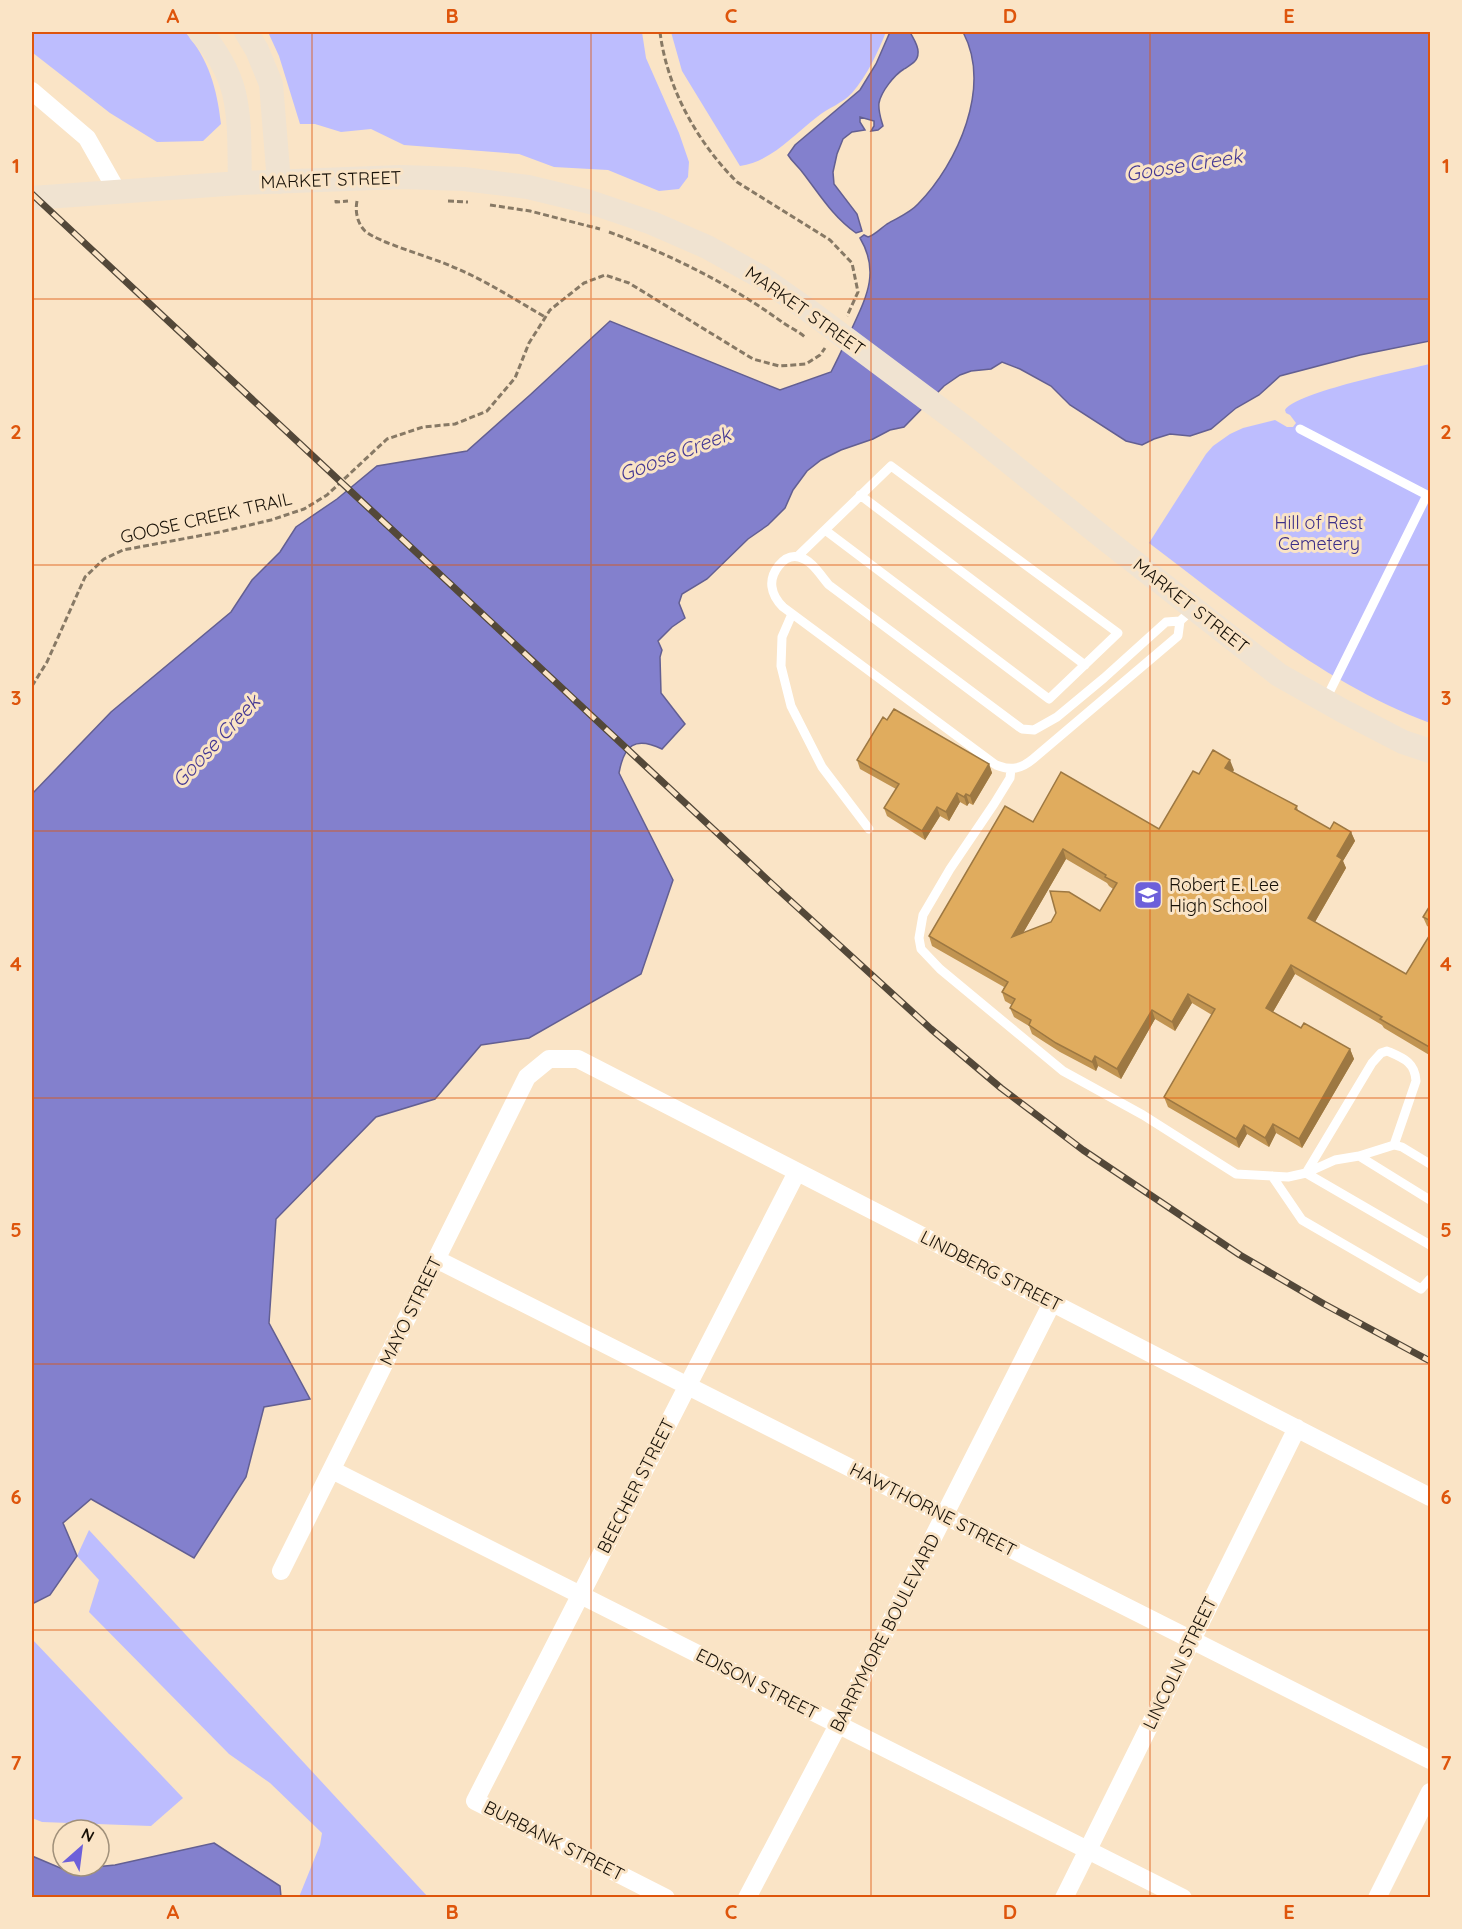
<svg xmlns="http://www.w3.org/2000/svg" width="1462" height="1929" font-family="Quicksand,sans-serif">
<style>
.green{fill:#bdbdfe}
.water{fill:#8380cd;stroke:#635f92;stroke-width:1.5}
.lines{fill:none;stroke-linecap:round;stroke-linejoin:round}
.path{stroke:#877965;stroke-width:3;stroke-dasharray:6 3;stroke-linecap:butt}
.lane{stroke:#fff;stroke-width:9}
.street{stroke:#fff;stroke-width:18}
.secondary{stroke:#f0e3d1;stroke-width:24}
.rail-casing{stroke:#534839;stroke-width:7}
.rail{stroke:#fae4c6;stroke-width:4.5;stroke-dasharray:14;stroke-linecap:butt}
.wall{fill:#c19451;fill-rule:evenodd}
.shaded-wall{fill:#9d7842}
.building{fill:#e0ac5e;stroke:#9d7842;stroke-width:1.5;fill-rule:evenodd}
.grid{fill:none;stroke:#de550c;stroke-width:1.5;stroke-opacity:0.55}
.labels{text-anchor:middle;stroke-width:6;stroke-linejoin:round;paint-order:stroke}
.street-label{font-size:18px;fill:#181107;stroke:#fae4c6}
.park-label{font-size:18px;fill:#3c2e88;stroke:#fae4c6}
.poi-label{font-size:18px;fill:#181107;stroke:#fae4c6;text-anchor:start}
.water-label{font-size:20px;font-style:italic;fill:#453994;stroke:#fae4c6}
.neatline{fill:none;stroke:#de550c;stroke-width:2}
.grid-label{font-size:20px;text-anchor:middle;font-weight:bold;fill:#de550c}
</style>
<rect width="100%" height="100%" fill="#fae4c6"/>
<path class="green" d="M32,32H185C209,59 217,89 221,124L203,141L157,142L110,113L33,53L32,51Z
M268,32H642L646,58L679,133L689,162L688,177L679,189L659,191L608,170L554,167L519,154L404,145L371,129L341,132L315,124H300L279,56Z
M671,32H886C878,52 867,76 852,93C843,103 828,108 817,117C792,136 772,161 740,166L682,71Z
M1430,364V723C1325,684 1238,610 1149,543L1206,454L1213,446L1230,434L1243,428L1275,420L1287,427H1293L1296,423L1290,415L1286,413L1285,410C1297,392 1405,370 1430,364Z
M89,1530L428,1897H299L320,1845L322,1833L270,1783L229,1754L89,1612L99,1580L77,1556Z
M32,1639L183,1798L151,1826L42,1822L32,1818Z"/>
<path class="water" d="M890,32H910C913,38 919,46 918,53C918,62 910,65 904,69C894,75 881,92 879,103C878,111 881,119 883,126L878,130L871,131L874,126V121L860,117V122L865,130L852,132L843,139L837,154L833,172L834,184L857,214L862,231L856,233C833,217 820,195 803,173C798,166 793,163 788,155L795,145L860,90L876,64Z
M963,32H1430V341L1360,355L1280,376L1259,395L1236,408L1211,429L1190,436L1170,434L1154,439L1142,445L1126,441L1070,405L1051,386L1020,369L1002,362L991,369L971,371L960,375L944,386L904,427L890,430L873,439L841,450L821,460L807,471L793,490L785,508L768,525L748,539L707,579L682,594L679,603L685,618L672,627L658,641L662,650L660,657L661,693L685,724L662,749C635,736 624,745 619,773L673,880L641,974L529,1038L481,1045L435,1099L376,1117L276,1219L269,1323L310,1399L264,1407L246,1477L194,1558L91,1499L63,1523L77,1556L50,1595L32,1604V794L111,712L231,612L252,580L280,552L296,527L337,499L377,466L467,451L530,395L610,321L780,390L831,372C839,357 846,341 853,326C868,294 879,270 860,238L864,235L868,237C875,235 880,229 887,224C897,218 910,213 918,204C958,163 992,87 963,32Z
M214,1843L280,1886L281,1897H32V1856L65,1870L115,1865Z"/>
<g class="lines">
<path class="path" d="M660,32C667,88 697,142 737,182L830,240L852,263L858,292L847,316
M336,200V202L348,201
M357,201C355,211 357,223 365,231C377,242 433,258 451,266C485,280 514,299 545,317
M448,201L468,202
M490,205L530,211L600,229
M609,232C671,255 728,283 782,322C789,327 798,331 805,337
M32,686L47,662L85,577L104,559L123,550L220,532L271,520L304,509L327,495L387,439L423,427L455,424L487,411L515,378L529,343L550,310L584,283L605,275L629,283L753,359L779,366L806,364L820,355L825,348"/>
<path class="lane" d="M1300,429L1427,495L1326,699
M860,495L1085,665
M798,556L891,466L1118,633L1049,699L825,530
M792,614L782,637L781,666L791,706L822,767L869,829
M1180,621L1166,622L1104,678L1057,717L1034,730L1022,729L829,585C821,576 812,560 799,557C783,553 770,574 772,587C773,595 778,602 783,607L996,765C1011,771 1021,769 1033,759L1178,636L1180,621L1192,610
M1011,769L1010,778L994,804L950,869L923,915L919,938L921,949L940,969L1063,1071L1143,1115L1236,1174L1288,1177L1306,1173L1335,1160L1359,1156L1394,1145L1402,1147L1430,1164
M1394,1145L1416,1081C1415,1062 1403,1058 1387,1051L1381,1053L1372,1063L1306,1173L1430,1245
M1359,1156L1430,1200
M1272,1176L1302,1220L1421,1289L1430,1279"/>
<path class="street" d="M32,91L87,138L117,191
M436,1259L1430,1760
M332,1470L1183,1898
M281,1571L527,1077L549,1059H578L1430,1497
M666,1898L475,1801L797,1172
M747,1898L838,1725L1052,1303
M1064,1898L1297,1428
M1377,1898L1430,1792"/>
<path class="secondary" d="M200,32C215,48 229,72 234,93C241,122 239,154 240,183
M246,32L257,50L271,84L279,182
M32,198L240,183L401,177L464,179L528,187L590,202L652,223L707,247L761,277L808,310L970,431L1110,543L1279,675L1343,711L1403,742L1430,751"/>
<g class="rail-casing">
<path id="rail" d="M32,194L772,884L931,1029L1001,1088L1083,1150L1240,1255L1324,1304L1430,1361"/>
</g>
<use href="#rail" class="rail"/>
</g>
<path class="wall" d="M887,720L989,764L992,773L973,805L969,803L967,806L960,802L949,821L940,816L925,840L887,816L884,808L896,789L860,769L857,760Z
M1234,770L1232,772L1297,806L1298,811L1330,829L1351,832L1355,841L1343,861L1346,868L1315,922L1406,974L1431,933V1056L1384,1028L1382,1025L1295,974L1273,1012L1301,1028L1350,1049L1354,1059L1302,1148L1276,1133L1269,1147L1247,1134L1239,1148L1168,1107L1164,1097L1212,1015L1192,1003L1175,1031L1155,1019L1121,1079L1098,1066L1096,1071L1060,1052L1032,1034L1029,1026L1014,1017L1010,1008L1012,1005L1005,1001L1002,992L1004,987L932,946L929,936L1033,822L1159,829L1199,774ZM1066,859L1107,883L1109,886L1113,889L1100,911L1023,933Z
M1431,904V928L1427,926L1423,917Z"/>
<path class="shaded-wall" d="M1230,760L1234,770L1229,777L1225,768Z
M989,764L992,773L973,805L970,796Z
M957,793L960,802L949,821L946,812Z
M966,794L969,803L967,806L964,797Z
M937,807L940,816L925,840L922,831Z
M1351,832L1355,841L1343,861L1346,868L1312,927L1308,918L1337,856Z
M1063,849L1066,859L1015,947L1012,937Z
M1291,965L1295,974L1270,1017L1266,1008Z
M1188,994L1192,1003L1175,1031L1172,1022Z
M1152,1010L1155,1019L1121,1079L1117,1069Z
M1350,1049L1354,1059L1302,1148L1299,1139Z
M1095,1056L1098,1066L1096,1071L1092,1062Z
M1273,1124L1276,1133L1269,1147L1265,1138Z
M1244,1125L1247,1134L1239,1148L1236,1139Z"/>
<path class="building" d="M894,709L989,764L970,796L966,794L964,797L957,793L946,812L937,807L922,831L884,808L899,784L857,760L883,717L887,720Z
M1213,750L1230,760L1225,768L1297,806L1295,809L1330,829L1334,822L1351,832L1337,856L1342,859L1308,918L1406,974L1431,933V1048L1380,1019L1382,1017L1291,965L1266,1008L1301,1028L1304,1023L1350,1049L1299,1139L1273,1124L1265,1138L1244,1125L1236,1139L1164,1097L1215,1009L1188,994L1172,1022L1152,1010L1117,1069L1095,1056L1092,1062L1056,1043L1029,1025L1031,1020L1010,1008L1015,999L1002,992L1008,982L929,936L1005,806L1033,822L1061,772L1159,829L1193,771L1199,774ZM1063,849L1106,875L1105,877L1117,883L1100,911L1069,892L1050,891L1056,913L1051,922L1012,937Z
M1431,904V921L1423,917Z"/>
<path class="grid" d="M312,32V1898M591,32V1898M871,32V1898M1150,32V1898M32,299H1430M32,565H1430M32,831H1430M32,1098H1430M32,1364H1430M32,1630H1430"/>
<defs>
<g id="school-square" transform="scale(1.5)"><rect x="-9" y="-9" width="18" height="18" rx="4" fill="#6d60da" stroke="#fae4c6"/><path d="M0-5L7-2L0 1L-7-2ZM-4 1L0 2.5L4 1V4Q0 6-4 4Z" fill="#fff"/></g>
</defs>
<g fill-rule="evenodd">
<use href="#school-square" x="1148" y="895"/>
</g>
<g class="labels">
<g class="street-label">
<text transform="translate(331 180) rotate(-2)" y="6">MARKET STREET</text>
<text transform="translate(805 311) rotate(35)" y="6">MARKET STREET</text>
<text transform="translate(206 518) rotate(-13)" y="6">GOOSE CREEK TRAIL</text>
<text transform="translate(1191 606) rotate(38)" y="6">MARKET STREET</text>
<text transform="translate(991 1271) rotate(27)" y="6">LINDBERG STREET</text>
<text transform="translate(411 1311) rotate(-64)" y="6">MAYO STREET</text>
<text transform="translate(636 1486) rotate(-63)" y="6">BEECHER STREET</text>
<text transform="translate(933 1510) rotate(27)" y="6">HAWTHORNE STREET</text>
<text transform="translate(885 1633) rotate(-63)" y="6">BARRYMORE BOULEVARD</text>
<text transform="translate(1180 1663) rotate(-64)" y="6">LINCOLN STREET</text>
<text transform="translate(757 1684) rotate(27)" y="6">EDISON STREET</text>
<text transform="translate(554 1841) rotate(27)" y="6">BURBANK STREET</text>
</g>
<g class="park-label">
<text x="1319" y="529">Hill of Rest<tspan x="1319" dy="21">Cemetery</tspan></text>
</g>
<g class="poi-label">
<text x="1169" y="891">Robert E. Lee<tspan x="1169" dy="21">High School</tspan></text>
</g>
<g class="water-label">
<text transform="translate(1184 165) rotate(-9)" y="7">Goose Creek</text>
<text transform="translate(675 454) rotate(-21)" y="7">Goose Creek</text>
<text transform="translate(216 741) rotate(-47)" y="7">Goose Creek</text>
</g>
</g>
<rect width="1462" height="1929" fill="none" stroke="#fae4c6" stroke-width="66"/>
<g transform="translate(81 1848) rotate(28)"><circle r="28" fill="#fae4c6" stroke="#a0907a" stroke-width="1.5"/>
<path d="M0-4.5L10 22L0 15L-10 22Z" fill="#6d60da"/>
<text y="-9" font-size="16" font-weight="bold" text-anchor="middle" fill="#181107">N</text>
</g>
<rect x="33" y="33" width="1396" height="1863" class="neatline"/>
<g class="grid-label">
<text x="173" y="23">A</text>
<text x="452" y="23">B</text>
<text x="731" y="23">C</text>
<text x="1010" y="23">D</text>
<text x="1289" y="23">E</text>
<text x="16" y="173">1</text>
<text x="1446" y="173">1</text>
<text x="16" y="439">2</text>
<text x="1446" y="439">2</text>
<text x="16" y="705">3</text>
<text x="1446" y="705">3</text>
<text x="16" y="971">4</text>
<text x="1446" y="971">4</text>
<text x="16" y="1237">5</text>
<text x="1446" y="1237">5</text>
<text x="16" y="1504">6</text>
<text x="1446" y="1504">6</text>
<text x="16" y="1770">7</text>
<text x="1446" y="1770">7</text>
<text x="173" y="1919">A</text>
<text x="452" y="1919">B</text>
<text x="731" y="1919">C</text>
<text x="1010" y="1919">D</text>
<text x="1289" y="1919">E</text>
</g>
</svg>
